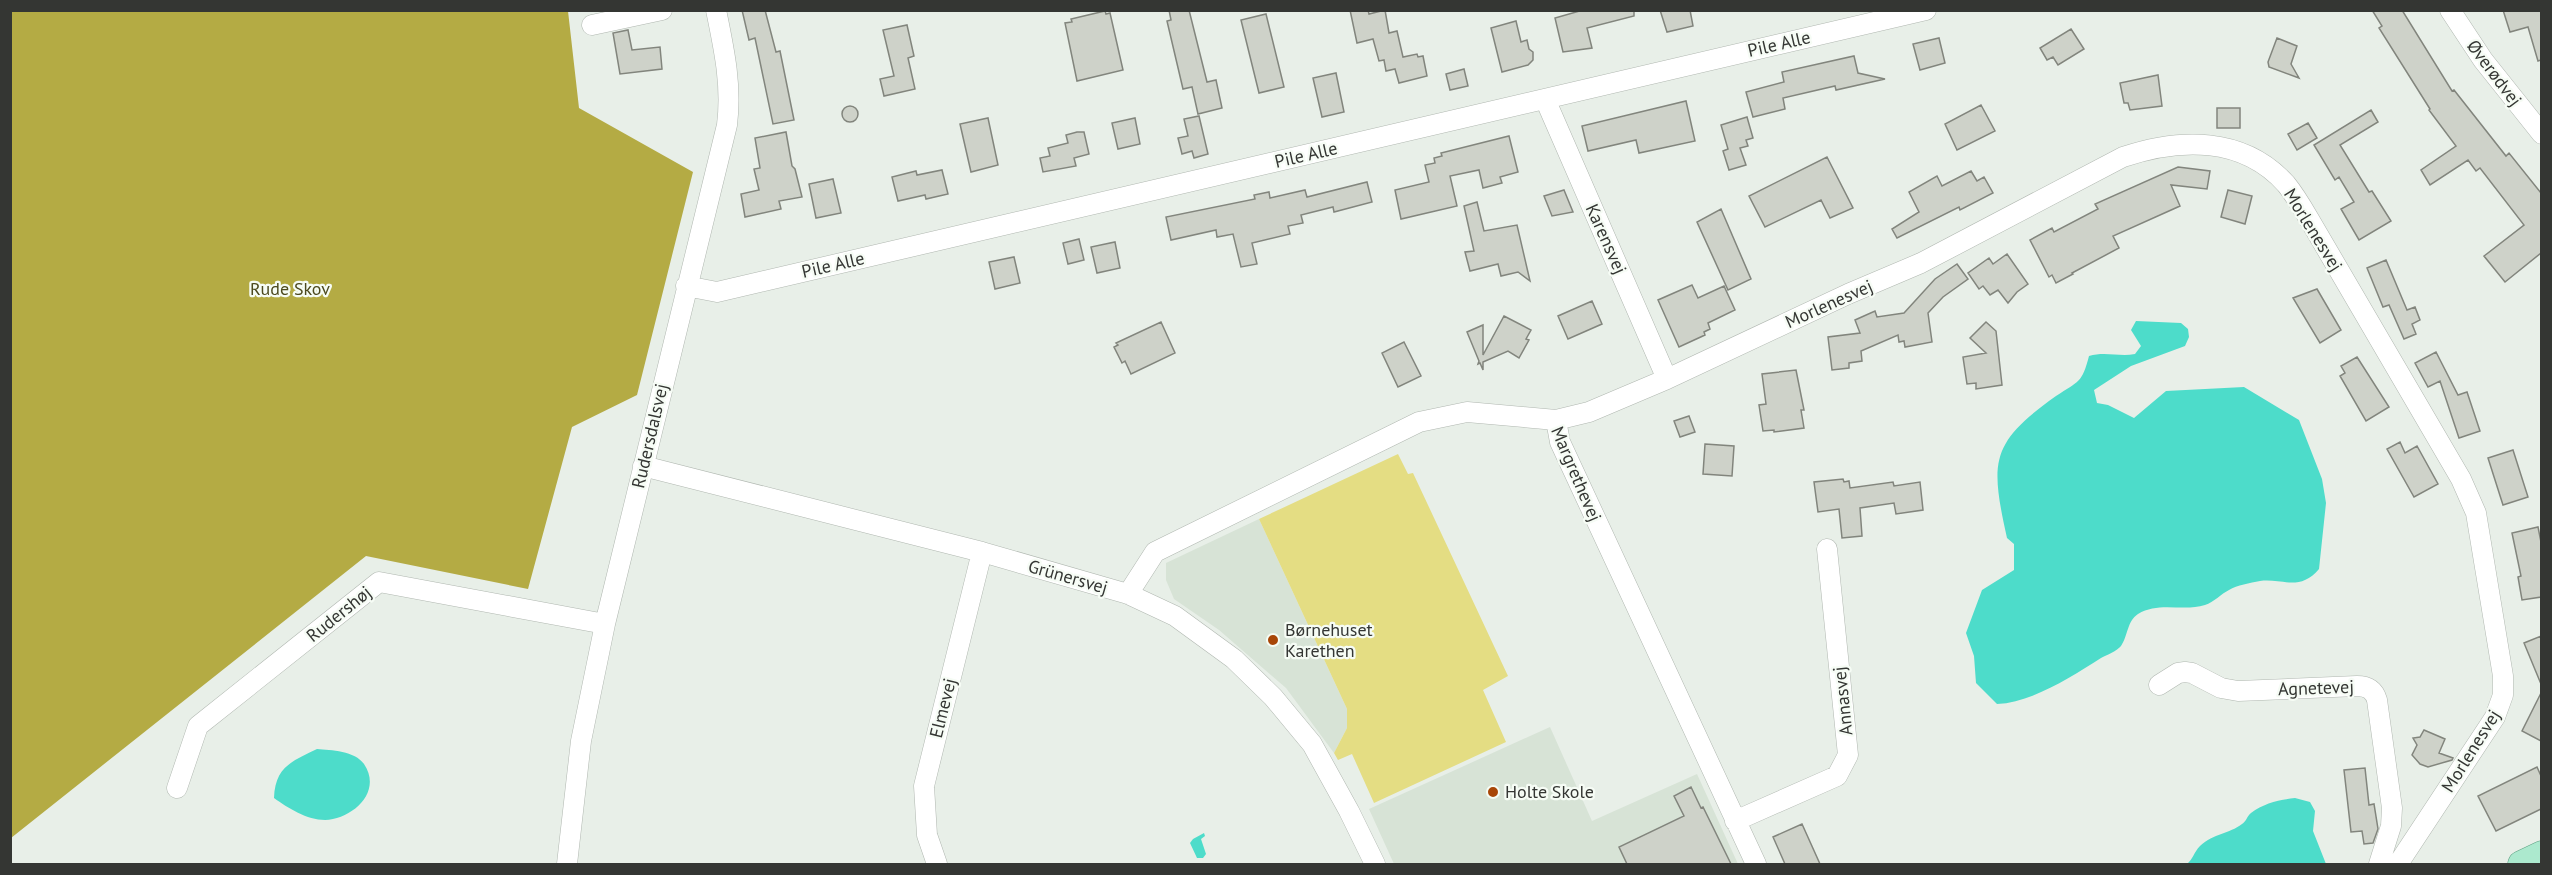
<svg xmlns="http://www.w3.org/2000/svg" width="2552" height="875" font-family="'PT Sans',sans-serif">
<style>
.built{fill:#d7e3d6}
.green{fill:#e4dd83}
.forest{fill:#b4ab44}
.water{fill:#4ddcca}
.building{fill:#ced2c9;stroke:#82857d;stroke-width:1.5}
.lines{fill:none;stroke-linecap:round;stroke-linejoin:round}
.minor-casing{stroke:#b0b7b0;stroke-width:21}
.major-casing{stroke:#5ea183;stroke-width:27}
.minor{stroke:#fff;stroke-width:20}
.major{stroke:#ace9ce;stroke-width:26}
.poi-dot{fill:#a84607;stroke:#f6fcf5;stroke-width:2}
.labels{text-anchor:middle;stroke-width:4.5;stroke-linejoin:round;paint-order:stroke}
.street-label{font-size:18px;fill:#343633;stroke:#f6fcf5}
.park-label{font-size:18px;fill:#4c491e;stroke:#f6fcf5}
.poi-label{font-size:18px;fill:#343633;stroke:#f6fcf5;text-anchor:start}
</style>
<rect width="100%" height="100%" fill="#e8efe8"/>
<path class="built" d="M1259,519L1347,709V728L1334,753L1286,688L1219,630L1174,599L1166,580V563Z
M1550,727L1592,821L1697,774L1738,864H1394L1369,809Z"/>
<path class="green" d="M1398,454L1408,474L1413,473L1508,676L1483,690L1506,742L1374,803L1352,754L1338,760L1334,753L1347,728V709L1259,519Z"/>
<path class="forest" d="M11,10L568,11L579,108L693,172L637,395L572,427L528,589L366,556L11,838Z"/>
<path class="water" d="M2136,321L2181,323L2188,329L2189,337L2185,346L2131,366L2094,390L2097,403L2108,405L2134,418L2166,391L2244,387L2299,420L2322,479L2326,503L2319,569C2300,592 2282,578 2260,581C2250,583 2237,585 2229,590C2221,594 2214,602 2205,605C2183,612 2159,601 2138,614C2127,621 2128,636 2121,646C2117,651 2107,655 2101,658C2071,677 2033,702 1997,704L1976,683L1974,656L1966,633L1982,590L2014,570V544L2007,538C1990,461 1990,443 2056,396C2079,381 2082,383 2089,356C2105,351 2119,357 2135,354L2141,346L2131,330Z
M317,749C331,750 355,751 364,764C383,792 352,819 325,820C307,820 288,808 274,798C275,767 292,761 317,749Z
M2295,798L2310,802L2315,811L2313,831L2326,864H2187C2193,859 2194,852 2200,846C2214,833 2229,834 2242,824C2246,822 2247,816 2251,813C2264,803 2279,800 2295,798Z
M1204,833L1205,836L1201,839L1206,854L1203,858H1197L1190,843L1193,839Z"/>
<path class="building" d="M742,10H765L776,52L780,51L794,120L773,124L755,38L749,40Z
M1169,10H1189L1207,82L1216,80L1222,108L1198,114L1192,87L1183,89L1167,21L1171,20Z
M1350,10H1368L1369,14L1385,10L1389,33L1397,31L1403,57L1417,54L1418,57L1423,56L1427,76L1399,83L1395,69L1386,71L1384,60L1379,61L1373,39L1357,43Z
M1583,10H1634V16L1587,28L1592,48L1563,52L1555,18Z
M1660,10H1690L1693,26L1667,32Z
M2372,10H2402L2452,91L2454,90L2506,156L2509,153L2541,193V253L2505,282L2484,256L2524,225L2480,168L2476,171L2468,160L2430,185L2421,170L2456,146L2429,110L2430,109L2379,28L2382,26Z
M2503,10H2541V60L2538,61L2528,27L2510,32Z
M1105,11L1106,14L1110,13L1123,70L1077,81L1065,23L1072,22L1071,19Z
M1266,14L1284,87L1259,93L1241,20Z
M1516,21L1521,42L1527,40L1529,49L1533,52V60L1528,65L1502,72L1491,28Z
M907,25L914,56L908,58L915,89L884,96L880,79L894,76L883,30Z
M2071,29L2084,49L2058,65L2053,57L2047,60L2040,48Z
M628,30L632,50L660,47L662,69L620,74L613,33Z
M1939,38L1945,63L1920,70L1913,44Z
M2277,38L2297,46L2291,64L2299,78L2269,67L2268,62Z
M1854,56L1858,73L1885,79L1836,90L1835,86L1783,98L1785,109L1753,117L1746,92L1784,82L1782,72Z
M1464,69L1468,86L1450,90L1446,74Z
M1336,73L1344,112L1322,117L1313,78Z
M2158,75L2162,106L2130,110L2128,103H2124L2120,83Z
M1686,101L1695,141L1639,153L1636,140L1588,151L1582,126Z
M1981,105L1995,131L1957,150L1945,124Z
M842 114a8 8 0 1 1 16 0a8 8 0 1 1-16 0Z
M2217,108H2240V128H2217Z
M2371,110L2378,122L2340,145L2369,192L2372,191L2391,221L2359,240L2341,209L2354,202L2339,177L2335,180L2314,145Z
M1199,116L1208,154L1194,158L1192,151L1182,154L1178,138L1188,136L1184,119Z
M1747,117L1753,138L1746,140L1748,146L1740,148L1746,165L1729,170L1723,151L1728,149L1721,125Z
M988,118L998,165L971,172L960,124Z
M1135,118L1140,144L1118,149L1112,123Z
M2308,123L2317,138L2297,150L2288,134Z
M786,132L792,166L795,169L802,197L779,201L781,209L745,217L741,194L759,190L754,169L760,168L755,138Z
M1077,132H1084L1089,154L1074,158L1076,166L1043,172L1040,158L1050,156L1048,148L1068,143L1066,135Z
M1509,136L1518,172L1500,177L1502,183L1483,188L1479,170L1450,176L1457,206L1401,219L1395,190L1429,182L1425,165L1435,163L1434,158L1442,156L1441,153Z
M1827,157L1853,208L1830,218L1821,200L1765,227L1749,196Z
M2178,167L2210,171L2207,189L2171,185L2180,206L2113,236L2119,248L2072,273L2073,274L2056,283L2052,275L2049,277L2030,240L2052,228L2054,232L2098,209L2095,204Z
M942,170L948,194L926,199L925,195L898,201L892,177L916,171L917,175Z
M1971,171L1977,181L1984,177L1993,193L1960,210L1959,207L1897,238L1892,229L1919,212L1909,192L1937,176L1942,186Z
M833,179L841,213L816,218L809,184Z
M1367,182L1372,202L1334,212L1333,207L1301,215L1303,223L1288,226L1290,234L1252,243L1257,264L1241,267L1233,234L1217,237L1216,230L1171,240L1166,217L1255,199L1254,195L1269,192L1270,198L1305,190L1307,197Z
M1564,190L1573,212L1552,216L1544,196Z
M2228,190L2252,196L2245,224L2221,217Z
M1477,202L1484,231L1517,225L1530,281L1518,272L1501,276L1498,264L1470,271L1465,252L1474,251L1464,206Z
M1721,209L1751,279L1728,290L1697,222Z
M1079,239L1084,260L1068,264L1063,243Z
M1115,242L1120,268L1097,273L1091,247Z
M2007,254L2028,284L2017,292L2008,303L1998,290L1990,295L1983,286L1979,289L1968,273L1989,258L1993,264Z
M1014,257L1020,283L995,289L989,262Z
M2386,260L2407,310L2415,307L2420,320L2412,324L2416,334L2404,339L2389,305L2383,307L2367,268Z
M1957,264L1968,279L1943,297L1928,313L1932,342L1905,347L1904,341L1899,342L1898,335L1861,351L1862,361L1849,363V368L1832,370L1828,337L1860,333L1855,320L1875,311L1877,317L1904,313L1935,279Z
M1692,285L1698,298L1724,286L1735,310L1708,323L1710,329L1704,332L1705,335L1679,347L1658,300Z
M2317,289L2341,330L2320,343L2293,298Z
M1592,301L1602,324L1568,339L1558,316Z
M1504,316L1531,330L1526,339L1529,340L1519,358L1508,351L1483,362V370L1480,363L1478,364L1479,361L1467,332L1483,325V355Z
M1161,322L1175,353L1131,374L1125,361L1122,363L1114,347L1118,345L1116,343Z
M1986,322L1996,331L2002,385L1976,389V383L1967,384L1963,357L1986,353L1970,338Z
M1404,342L1421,376L1398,387L1382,353Z
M2436,352L2458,395L2467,392L2480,431L2459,438L2440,381L2428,387L2415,363Z
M2357,357L2389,407L2366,421L2340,376L2345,373L2341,366Z
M1796,370L1804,410H1801L1804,428L1774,432V430L1763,431L1759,405L1766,404L1762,374Z
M1689,416L1695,432L1680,437L1674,421Z
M2400,442L2405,453L2417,446L2438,484L2414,497L2387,449Z
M1705,444L1734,446L1732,476L1703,474Z
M2513,450L2528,497L2503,505L2488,458Z
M1843,479L1844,482L1849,481L1850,488L1893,482L1894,486L1920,482L1923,510L1896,514L1894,503L1860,508L1862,536L1842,538L1839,509L1818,512L1814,482Z
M2538,527L2541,542V597L2522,600L2518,577L2521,576L2512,533Z
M2541,636V684L2524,643Z
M2541,693V741L2522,731Z
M2424,730L2445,739L2439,753L2453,758L2452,760L2428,767L2420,764L2412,755L2417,745L2413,738L2420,737Z
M2537,767L2541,776V809L2496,831L2478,796Z
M2365,768L2369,805L2374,804L2378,829L2373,843L2364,844L2362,831L2351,832L2344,770Z
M1691,787L1701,808L1703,807L1731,864H1627L1619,847L1684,816L1674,796Z
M1802,824L1820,864H1785L1773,837Z"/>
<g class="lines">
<g class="minor-casing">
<path id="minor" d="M2450,10L2483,60L2542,134
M592,25L662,10
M1545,99L1667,379
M686,286L717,292L1926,10
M1556,420L1589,412L1667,379L1848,294L1921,263L2123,157C2180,138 2243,136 2286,184C2295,195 2302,207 2309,219L2461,479L2476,513L2503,676V695L2495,717L2398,864
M643,466L982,552L1128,594L1175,616L1234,659L1273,697L1312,744L1349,811L1375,864
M1128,594L1155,552L1419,422L1467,412L1556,420L1560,442L1756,864
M2159,685L2178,673L2185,672L2192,673L2221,688L2238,691L2357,686C2367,686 2374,690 2377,700L2392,808L2391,826L2379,864
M177,788L198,726L379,582L605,624
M1735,821L1837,776L1848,755L1827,549
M567,864L581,741L605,624L727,125C732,85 724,49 716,10
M937,864L927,835L924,786L982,552"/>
</g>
<g class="major-casing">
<path id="major" d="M2521,864L2542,854"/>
</g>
<use href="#minor" class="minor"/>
<use href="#major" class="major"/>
</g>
<g class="poi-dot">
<circle cx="1273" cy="640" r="6"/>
<circle cx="1493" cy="792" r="6"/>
</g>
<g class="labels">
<g class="street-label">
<text transform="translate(1779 44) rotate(-13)" y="6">Pile Alle</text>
<text transform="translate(2494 73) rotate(53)" y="6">Øverødvej</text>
<text transform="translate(1306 155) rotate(-13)" y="6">Pile Alle</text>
<text transform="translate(2313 230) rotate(58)" y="6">Morlenesvej</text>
<text transform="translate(1606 239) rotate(66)" y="6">Karensvej</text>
<text transform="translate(833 265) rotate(-13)" y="6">Pile Alle</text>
<text transform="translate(1829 304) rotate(-24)" y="6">Morlenesvej</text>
<text transform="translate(650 436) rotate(-77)" y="6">Rudersdalsvej</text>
<text transform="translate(1576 474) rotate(67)" y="6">Margrethevej</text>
<text transform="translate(1068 577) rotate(16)" y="6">Grünersvej</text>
<text transform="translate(339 614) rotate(-39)" y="6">Rudershøj</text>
<text transform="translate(2316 688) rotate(-2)" y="6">Agnetevej</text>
<text transform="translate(1843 701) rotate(-96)" y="6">Annasvej</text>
<text transform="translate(943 708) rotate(-76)" y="6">Elmevej</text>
<text transform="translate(2471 751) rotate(-58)" y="6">Morlenesvej</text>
</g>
<g class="park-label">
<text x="290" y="295">Rude Skov</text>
</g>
<g class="poi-label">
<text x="1285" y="636">Børnehuset<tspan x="1285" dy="21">Karethen</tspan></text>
<text x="1505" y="798">Holte Skole</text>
</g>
</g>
<rect width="2552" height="875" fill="none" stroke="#343633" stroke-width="24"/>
</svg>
